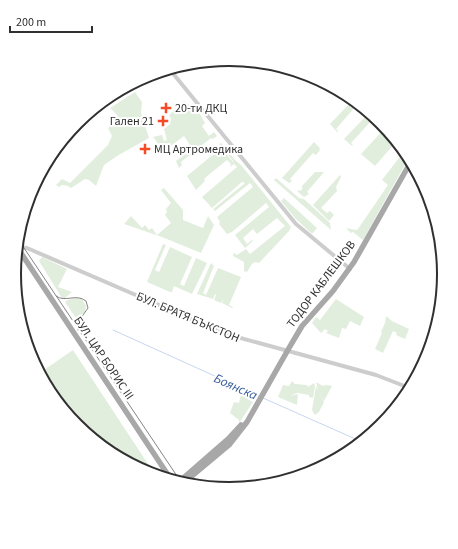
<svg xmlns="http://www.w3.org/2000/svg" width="458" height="549" font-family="'Source Sans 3',sans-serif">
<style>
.green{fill:#e2eedd}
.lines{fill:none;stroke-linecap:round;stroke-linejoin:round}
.stream{stroke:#c8d6f0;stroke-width:1}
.minor{stroke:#cdcdcd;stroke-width:4}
.major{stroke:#a8a8a8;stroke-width:5.5}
.tram{stroke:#858585;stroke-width:1}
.poi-dot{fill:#f54a25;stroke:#fff;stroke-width:1.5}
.labels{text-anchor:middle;stroke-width:4;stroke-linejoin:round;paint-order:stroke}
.poi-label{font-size:12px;fill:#303030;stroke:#fff;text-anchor:start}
.street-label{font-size:12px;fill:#303030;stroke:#fff}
.water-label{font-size:13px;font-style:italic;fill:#365a9b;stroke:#fff}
.rim{fill:none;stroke:#303030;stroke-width:2}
</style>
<rect width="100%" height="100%" fill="#fff"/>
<path class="green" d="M135,92L142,102L141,113L149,138L117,156L104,165L96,186L89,180L85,179L71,188L68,186L62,185L59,187L56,185L62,179L70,183L108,145L112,136L108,128L111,125L114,127L116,125L113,122L118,116L110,108Z
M184,101C187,105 189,104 193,106C198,109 202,118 205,123L202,126L209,136L214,132L217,136L213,139L211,138L181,162L182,165L179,168L176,161L191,150L190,145L184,136L164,151L153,137L162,135L164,141L167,140L164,129L170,124L171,119L169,115Z
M352,103L356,106L336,129L338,131L337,132L330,124L349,104L351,105Z
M368,114L374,118L351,143L353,145L352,146L344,139Z
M385,128L395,143L375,166L361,154Z
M314,142L320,148L319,149L320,150L316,155L313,153L290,179L292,181L289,183L282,178Z
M221,143L235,160L241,165L254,181L291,227L289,231L259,263L255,262L252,264L247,272L244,271V262L233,256L234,253L237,255L246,249L250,254L285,226L277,218L257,234L253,229L243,238L247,244L252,240L253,241L245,248L235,235L269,207L266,203L232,232L227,234L219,224L220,222L217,217L253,187L250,183L215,211L213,209L244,184V182H242L212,208L202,197L237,167L234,164L230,167L231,164L227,160L206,177L204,180L205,181L196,190L187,176L221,148L233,162V161L219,144Z
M402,154L407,161L363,240L353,232L351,233L346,228L356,230L358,229L388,185L382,180Z
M315,172H324L307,192L309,194L304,197L297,191L302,190V186Z
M340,175L341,177L336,187L337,191L321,208L327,213L330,211L334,215L329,221L313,205Z
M276,178L299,198L304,199L330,223L331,230L274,180Z
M164,188L183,210V220L203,228L208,216L214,225L201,253L162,237L124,224L131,216L142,228L145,225L149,230L152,228L157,235L171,223L165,215L167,212L166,209L171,203L161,190Z
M284,198L317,228L312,234L296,219L281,201Z
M163,244L166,245L155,270L159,272L170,247L192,257L180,284L184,286L196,258L207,263L192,294L174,286L172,292H170L147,282Z
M42,257L67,269L58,287L72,292L65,298H62L39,261Z
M211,263L214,266L203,293L206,295L218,268L241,277L229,305L233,307L232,308L222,303L224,298L221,303L214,300L216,295L215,294L213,299L197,294Z
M75,298L82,299L86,306L85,312L76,318L65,302L68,300Z
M336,299L364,317L360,326L350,321L346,329L342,328L339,338L326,333L328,331L325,329L321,333L312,323L316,317L320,320Z
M386,316L392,321L409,329L405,339L396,335L397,333L393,331L383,353L375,349L382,333L381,332L385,323Z
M73,350L150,467L144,472L77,426L41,372Z
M292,381L295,384L307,385L308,387L314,383L315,386L313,398L309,397V395L297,393L290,396L298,394L297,405L278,397L283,385L289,386Z
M316,382L323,386L326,385L332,386L324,401L320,394L324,402L319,412L315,415L312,410L316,386L318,390Z
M241,395L253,402L239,423V420L230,413L234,402L239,403Z"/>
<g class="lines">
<path class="stream" d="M113,330L259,396
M263,398L360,441"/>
<path class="minor" d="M171,71L296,224L350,269
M19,247L27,248L226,334L376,375L407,387"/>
<path class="major" d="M19,250L170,478
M181,480L228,439L241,425
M186,481L229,445L247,422L289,348L302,326L333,291L354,262L409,165"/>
<path class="tram" d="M20,242L179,479
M56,296C65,303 76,293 86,301L88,308L78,322V330"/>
</g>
<g class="poi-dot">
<path d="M164 102h4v4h4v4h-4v4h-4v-4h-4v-4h4z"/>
<path d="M161 115h4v4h4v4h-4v4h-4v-4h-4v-4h4z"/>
<path d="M143 143h4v4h4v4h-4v4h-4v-4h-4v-4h4z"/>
</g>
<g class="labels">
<g class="poi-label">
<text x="175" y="112">20-ти ДКЦ</text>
<text x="154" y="125" text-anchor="end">Гален 21</text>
<text x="154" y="153">МЦ Артромедика</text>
</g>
<g class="street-label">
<text transform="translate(321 284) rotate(-53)" y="4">ТОДОР КАБЛЕШКОВ</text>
<text transform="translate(188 317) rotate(23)" y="4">БУЛ. БРАТЯ БЪКСТОН</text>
<text transform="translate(104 358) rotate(56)" y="4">БУЛ. ЦАР БОРИС III</text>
</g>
<g class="water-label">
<text transform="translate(236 386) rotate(24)" y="5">Боянска</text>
</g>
</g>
<path d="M0 0H458V549H0ZM21 274a208 208 0 1 1 416 0a208 208 0 1 1-416 0Z" fill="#fff" fill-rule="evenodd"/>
<path class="rim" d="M21 274a208 208 0 1 1 416 0a208 208 0 1 1-416 0Z"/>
<path d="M10 26v6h82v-6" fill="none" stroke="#303030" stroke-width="2"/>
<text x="16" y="26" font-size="12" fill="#303030" stroke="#ffffff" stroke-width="3" paint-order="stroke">200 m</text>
</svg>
